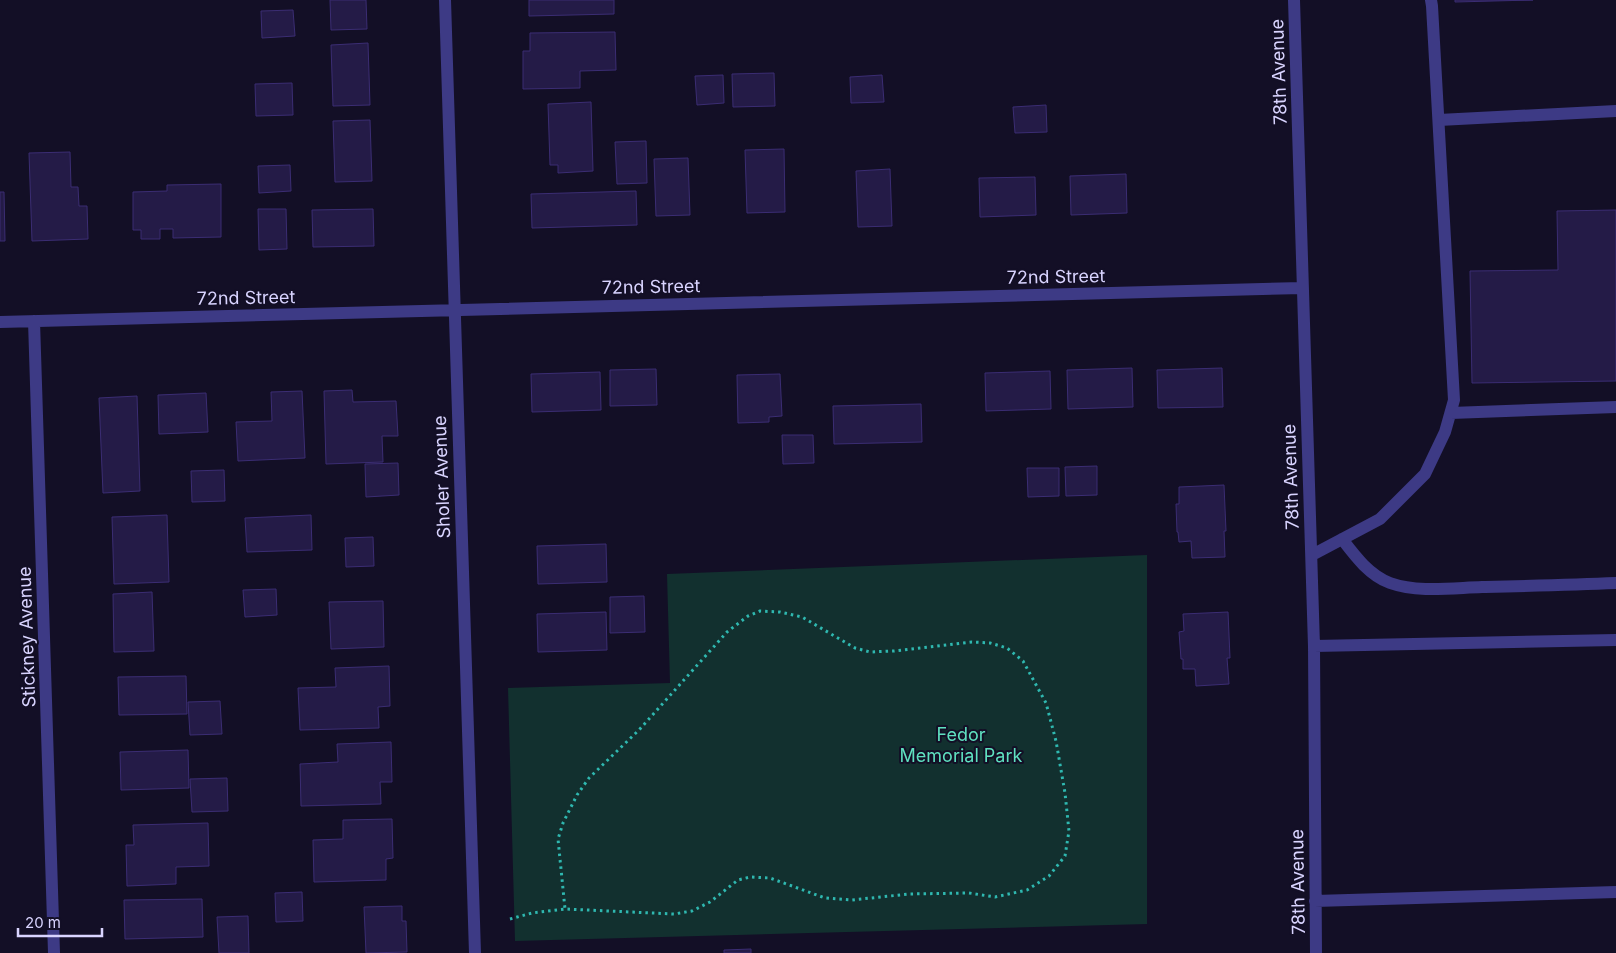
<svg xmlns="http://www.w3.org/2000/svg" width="1616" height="953" font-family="Inter,sans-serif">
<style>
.green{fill:#12302f}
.building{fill:#241b47;stroke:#3b2d73}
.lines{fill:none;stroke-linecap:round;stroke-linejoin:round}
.path{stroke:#2fb8b0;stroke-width:3;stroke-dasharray:2.5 4;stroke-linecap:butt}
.minor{stroke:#3d3a85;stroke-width:12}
.labels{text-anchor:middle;stroke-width:4;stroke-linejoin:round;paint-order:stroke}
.street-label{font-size:18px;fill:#d9d4ff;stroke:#130f26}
.park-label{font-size:18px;fill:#5fe0c0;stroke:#130f26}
</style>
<rect width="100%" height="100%" fill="#130f26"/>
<path class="green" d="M1147,555V924L515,941L508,688L670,683L667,574Z"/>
<path class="building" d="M330,0H366L367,29L331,30Z
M529,0H614V14L529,16Z
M1455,0H1533L1455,2Z
M293,10L295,36L262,38L261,11Z
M615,32L616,70L580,71V88L523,89V51H530V33Z
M368,43L370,105L333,106L331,45Z
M774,73L775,106L733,107L732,74Z
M723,75L724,103L697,105L695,76Z
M882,75L884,102L851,103L850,77Z
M292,83L293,115L256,116L255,84Z
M591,102L593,171L558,173V165H550L548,104Z
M1046,105L1047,132L1015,133L1013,107Z
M370,120L372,181L335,182L333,121Z
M646,141L647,183L617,184L615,142Z
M784,149L785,212L747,213L745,150Z
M70,152L71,187H78L79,206H87L88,239L32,241L29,153Z
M688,158L690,215L656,216L654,159Z
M290,165L291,191L259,193L258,166Z
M890,169L892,226L858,227L856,171Z
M1126,174L1127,213L1071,215L1070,176Z
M1035,177L1036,215L980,217L979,178Z
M221,184V237L173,238V229H160V239H141V230H133V192L167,191V185Z
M636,191L637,225L532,228L531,194Z
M0,192H4L5,241H0Z
M258,209H286L287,249L259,250Z
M373,209L374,246L313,247L312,210Z
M1616,210V381L1472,383L1470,271L1558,270L1557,211Z
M1132,368L1133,407L1068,409L1067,370Z
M1222,368L1223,407L1158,408L1157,370Z
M656,369L657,405L610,406V370Z
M1050,371L1051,409L986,411L985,373Z
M600,372L601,410L532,412L531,374Z
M780,374L782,416L769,417V422L738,423L737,375Z
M352,390L353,402L396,401L398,436H382L383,462L326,464L324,391Z
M302,391L305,458L238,461L236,422L272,421L271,392Z
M206,393L208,432L159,434L158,395Z
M137,396L140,491L103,493L99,398Z
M921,404L922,442L834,444L833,406Z
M782,435H813L814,463L783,464Z
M398,463L399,495L366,497L365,464Z
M1097,466V495L1066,496L1065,467Z
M1027,468H1059V496L1028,497Z
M224,470L225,501L192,502L191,471Z
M1224,485L1226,531H1224L1225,557L1192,558L1191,541L1179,542L1178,532H1177L1176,504H1179V487Z
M167,515L169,582L114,584L112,517Z
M311,515L312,550L247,552L245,518Z
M373,537L374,566L346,567L345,538Z
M606,544L607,582L538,584L537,546Z
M276,589L277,615L245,617L243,590Z
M152,592L154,651L114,652L113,594Z
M644,596L645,632L610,633V597Z
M383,601L384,647L331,649L329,602Z
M606,612L607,650L538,652L537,614Z
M1228,612L1230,658H1227L1229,684L1196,686L1195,669H1183V659H1181L1179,632L1184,631L1183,614Z
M389,666L390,706L378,707L379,728L300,730L298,688L336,687L335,668Z
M186,676L187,714L119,715L118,677Z
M220,701L222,734L190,735L188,702Z
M391,742L392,782H380L381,804L301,806L300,764L338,762L337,744Z
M188,750L189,788L121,790L120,752Z
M227,778L228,811L192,812L190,779Z
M392,819L393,858L386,859V880L314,882L313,840L343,839V820Z
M208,823L209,866L176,867V884L127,886L126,845H134L133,825Z
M302,892L303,921L276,922L275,893Z
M202,899L203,937L125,939L124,900Z
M402,906V921H406L407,952L366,953L364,907Z
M248,916L249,953H219L217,917Z
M751,949V953H724V950Z"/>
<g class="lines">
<path class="path" d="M510,919L532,913L565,909L674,914L692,911L710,902L738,880L750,877L770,878L825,898L852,900L909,894L969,893L995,897L1027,890L1049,876L1065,856L1069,831L1065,793L1056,741L1046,703L1023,661L1007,648L990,643L972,642L894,651L870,652L855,648L802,617L780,612L760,611L748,616L727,632L639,730L589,778L577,795L563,823L558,839L565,909"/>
<path class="minor" d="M445,0L475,953
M1294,0L1314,646L1316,953
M1439,120L1616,111
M34,321L54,953
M0,322L1302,288
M1451,413L1616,407
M1342,539C1355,556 1369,575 1390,583C1418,593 1452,588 1482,587C1526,586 1571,585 1616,583
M1312,555L1380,519L1425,474L1445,432L1454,400L1432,6L1431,0
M1314,646L1616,640
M1315,901L1616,892"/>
</g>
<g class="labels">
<g class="street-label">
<text transform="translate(1279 72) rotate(-92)" y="6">78th Avenue</text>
<text transform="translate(1056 277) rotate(-1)" y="6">72nd Street</text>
<text transform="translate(651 287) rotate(-1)" y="6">72nd Street</text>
<text transform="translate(246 298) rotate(-1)" y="6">72nd Street</text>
<text transform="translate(442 477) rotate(-92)" y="6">Sholer Avenue</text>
<text transform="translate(1291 477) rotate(-92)" y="6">78th Avenue</text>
<text transform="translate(27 637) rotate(-92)" y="6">Stickney Avenue</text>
<text transform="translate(1298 882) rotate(-91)" y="6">78th Avenue</text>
</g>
<g class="park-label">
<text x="961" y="741">Fedor<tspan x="961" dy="21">Memorial Park</tspan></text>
</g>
</g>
<path d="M18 928v8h84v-8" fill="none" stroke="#d9d4ff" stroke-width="2.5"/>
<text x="25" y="928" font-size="15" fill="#d9d4ff" stroke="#130f26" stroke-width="4" paint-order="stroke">20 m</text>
</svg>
